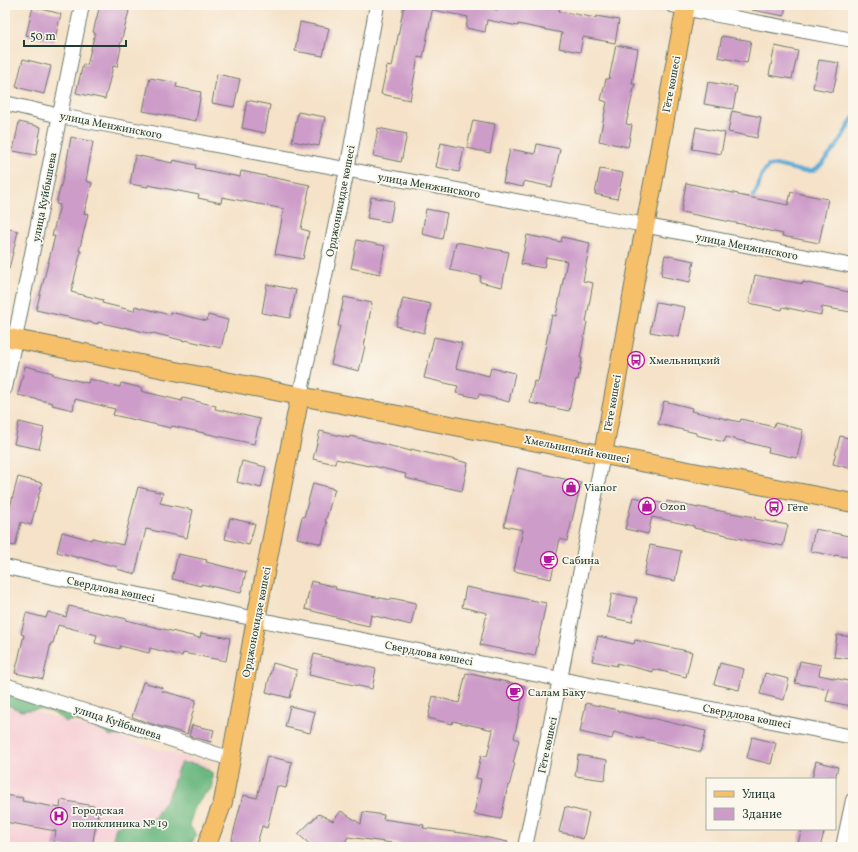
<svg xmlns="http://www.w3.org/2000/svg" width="858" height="852" font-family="Vollkorn,serif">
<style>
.built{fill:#f6cfd6}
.forest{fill:#6cb880;stroke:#467a5a}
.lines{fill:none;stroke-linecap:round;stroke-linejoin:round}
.stream{stroke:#5dabd7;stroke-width:4}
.building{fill:#cd9cc9}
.minor-casing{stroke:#6a7768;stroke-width:16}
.major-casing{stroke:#6a7768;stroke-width:20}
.minor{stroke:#fff;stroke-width:14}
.major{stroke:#f6c06b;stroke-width:18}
.labels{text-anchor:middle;stroke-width:3.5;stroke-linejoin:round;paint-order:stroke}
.street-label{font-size:11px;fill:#1f3d34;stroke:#fbf7ec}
.poi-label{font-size:11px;fill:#1f3d34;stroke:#fbf7ec;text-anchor:start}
</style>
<rect width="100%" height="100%" fill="#fbf7ec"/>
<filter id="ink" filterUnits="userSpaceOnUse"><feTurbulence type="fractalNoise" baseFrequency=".025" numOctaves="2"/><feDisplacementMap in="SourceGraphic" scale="8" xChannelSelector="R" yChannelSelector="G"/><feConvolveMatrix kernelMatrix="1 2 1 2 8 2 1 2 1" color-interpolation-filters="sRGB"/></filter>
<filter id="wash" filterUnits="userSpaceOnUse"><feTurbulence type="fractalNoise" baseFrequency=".012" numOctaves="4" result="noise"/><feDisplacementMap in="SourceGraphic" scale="16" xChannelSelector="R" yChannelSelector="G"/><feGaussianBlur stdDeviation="0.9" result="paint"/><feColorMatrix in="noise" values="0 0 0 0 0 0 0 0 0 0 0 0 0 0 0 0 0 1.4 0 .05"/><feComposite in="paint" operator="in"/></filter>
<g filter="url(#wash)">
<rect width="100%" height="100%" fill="#f5e2c8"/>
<path class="built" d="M5,702L211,765L170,847H5Z"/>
<path class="forest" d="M5,689L123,725L126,735L111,736L88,724L74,720L66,722L52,712L38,709L21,711L5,704Z
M181,763C196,763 201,764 212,773V788L204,795L195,807L189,825L197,835L190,845L185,847H111L116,826L131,821L148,828L170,793L177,771Z"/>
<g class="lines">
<path class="stream" d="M751,201L758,187L761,176L768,166L776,165L801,171H813L820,166L837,146L853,118"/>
</g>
<g id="blocks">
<path class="building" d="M100,5H104L129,11L120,46L121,47L117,67L113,66L105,99L76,93L83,64L87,65L95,33L93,32Z
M404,5H472L497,10L498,5H560L559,11L596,18V16L619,20L615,43L583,37L580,52L559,48L562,33L518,24V26L487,20L485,32L466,28L468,17L433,10V6L423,58L418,57L410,100L381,94L387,66L392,67Z
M753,5H786L784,16L752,10Z
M33,7L61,14L54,42L26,35Z
M300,22L329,28L323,56L295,51Z
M722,36L751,41L747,63L718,57Z
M616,45L638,49L632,84H635L626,124L632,125L628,147L599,141L607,102L601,100L606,79H609Z
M775,46L798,51L792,79L769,75Z
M23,59L51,66L44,94L16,87Z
M819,60L839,63L833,92L813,88Z
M217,74L240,79L234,107L212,103Z
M150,78L177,83L176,87L201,92L196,121L143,111Z
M708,82L737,87L733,109L704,104Z
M247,100L270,105L265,133L242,128Z
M732,111L761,117L757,138L728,132Z
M298,112L325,117L319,146L292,141Z
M473,120L495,124L490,153L467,148Z
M19,122L41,127L36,155L13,151Z
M696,127L725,133L721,154L692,149Z
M378,128L407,134L401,162L373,156Z
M71,137L93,142L86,181L92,183L84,213L88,214L79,251H81L71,292L103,300L102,303L134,311L135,306L170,315V312L207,321L208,315L228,320L221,348L185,340V341L153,333L152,334L124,327V328L98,322V324L36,310L55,236H52L60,205L56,204L66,166Z
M441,143L464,148L459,172L436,167Z
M537,144L560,149L552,187L524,181L523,187L503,183L510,149L535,154Z
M135,155L172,163L173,160L196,165L195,168L240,177L241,171L310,185L301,229L309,231L303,259L275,254L284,209L222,197L221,203L198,198L199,195L148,185V187L130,184Z
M600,169L623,173L617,199L595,194Z
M686,183L738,194V195L788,205L791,192L828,199L819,243L782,236L783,234L751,227V226L681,212Z
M371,197L394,201L390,222L367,218Z
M426,209L447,213L442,239L422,234Z
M5,228L18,231L9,269L5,268Z
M527,235L561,242L562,237L590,243L583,281L593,283L586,322H587L580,358H582L578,380L576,379L569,411L530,403L534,381L538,382L552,315L556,316L567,261L546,257L544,268L521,264Z
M357,240L385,246L380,274L351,268Z
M456,242L509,252L502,287L480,282L481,276L450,270Z
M665,255L694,261L690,282L661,276Z
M755,275L803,284V282L853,293V302L851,312L822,307L821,315L783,307L782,310L749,303Z
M267,284L296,290L290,318L262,313Z
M344,297L372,303L364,346H365L359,371L331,364L340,326H338Z
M403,298L431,304L424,333L396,326Z
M656,302L685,307L679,337L650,332Z
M434,337L462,343L456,368L489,376L491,368L515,373L509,402L479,394L478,398L456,393L458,386L424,378Z
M25,366L53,373V375L88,383L89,379L120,387L121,383L142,388L141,391L182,401L183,398L216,406L215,409L260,419L254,444L172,426L171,428L113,415L115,409L75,399L73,410L52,405L53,403L18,395Z
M664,401L692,408L691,411L740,422L741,419L774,427L775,423L803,430L797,458L768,452L769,448L726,437L724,442L696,435V433L658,424Z
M19,422L44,428L39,449L14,444Z
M320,431L349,438L350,436L411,451V449L468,463L462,491L405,478L406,474L369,465V466L336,459L335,464L313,459Z
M840,436L853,439V469L833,464Z
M242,461L266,467L261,488L237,482Z
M518,468L581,483L567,541L560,539L551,579L514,571L523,530L504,526Z
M18,477L42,483L31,525L21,522L15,546L5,544V521L6,522Z
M313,483L335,489L325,522H327L322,544L297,538L302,517H304Z
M138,487L163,493L160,503L193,510L187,538L146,529L135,574L117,569L118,567L79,557V558L57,552L62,532L91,540L92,538L123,545Z
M633,497L666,504L667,501L698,508V507L731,513L755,517V519L788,525L783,546L751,540V541L727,536V535L694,528V526L652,517L648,534L625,529Z
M230,518L255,524L249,545L225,539Z
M815,529L853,537V558L835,555V556L810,551Z
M650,545L681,551L675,581L644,575Z
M178,554L207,560L206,562L246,572L241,593L201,584V586L172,579Z
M311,581L336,587L335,589L391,600V598L416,603L411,625L371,615L369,626L347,621V620L305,609Z
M466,587L546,603L535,656L480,645L487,613L462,607Z
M612,593L637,598L632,622L607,617Z
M69,606L127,619L126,620L200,638L201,633L230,638L226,661L183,653L182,656L150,648L149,653L120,646V649L95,643L97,635L58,625L53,643H51L43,679L15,673L24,635L21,634L26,613L46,618L48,612L66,617Z
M837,635L853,637V659L834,657Z
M598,636L634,644L635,640L692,652L686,677L653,669V672L617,663V666L592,661Z
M314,654L337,660L376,669L372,689L309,675Z
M800,661L821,665L819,675L853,682V697L851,706L826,701L829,689L795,683Z
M273,663L297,670L290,698L266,692Z
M720,663L744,669L739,690L714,684Z
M466,673L525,686L514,738L519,740L513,763H515L509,786L508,785L501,819L474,814L481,779L476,778L481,755L487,757L493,730L453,721L452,724L428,718L433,696L459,703Z
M765,673L789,679L784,700L760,694Z
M143,682L163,688L162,691L196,700L187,734L155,725L132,717Z
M586,703L618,710V711L651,719V718L706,731L701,752L641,738V739L614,732L612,739L580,732Z
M290,706L315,712L310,733L285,727Z
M192,725L214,730L211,742L189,736Z
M752,737L776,743L771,764L747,758Z
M578,755L607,760L605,780L575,776Z
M267,756L292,762L286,788L277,786L267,828L262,826L256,847H230L243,795L257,798Z
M816,761L838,767L835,779H812Z
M5,795L23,798L22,801L60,808L61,800L99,807L92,847H53L56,831L5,822Z
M565,807L589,813L583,839L573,836V835L559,832Z
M341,811L361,824L363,812L384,815L383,819L424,825L423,828L469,834L508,842L507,847H400V844L348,837L342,847H313L298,834L319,814L333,821Z
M802,829H825L820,847H797Z"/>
</g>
</g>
<g filter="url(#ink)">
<use href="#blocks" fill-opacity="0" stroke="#6a7768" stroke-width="1"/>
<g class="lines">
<g class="minor-casing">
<path id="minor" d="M672,5L707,13L853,40
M5,103L60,116L645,225L658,228L853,266
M5,388L82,5
M300,396L347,170L377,5
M5,567L256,619L853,737
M5,685L231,759
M525,847L560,679L603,454
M843,847L853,800"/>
</g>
<g class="major-casing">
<path id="major" d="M5,337L300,396L853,503
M603,454L686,5
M206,847L223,802L231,759L256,619L300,396"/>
</g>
<use href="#minor" class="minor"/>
<use href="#major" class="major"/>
</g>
</g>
<defs>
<g id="bus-ring" transform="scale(0.9)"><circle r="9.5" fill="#fbf7ec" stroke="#b5179e" stroke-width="1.5"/><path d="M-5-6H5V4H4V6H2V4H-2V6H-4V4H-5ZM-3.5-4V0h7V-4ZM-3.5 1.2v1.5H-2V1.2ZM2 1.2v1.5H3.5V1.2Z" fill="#b5179e"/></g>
<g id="shop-ring" transform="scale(0.9)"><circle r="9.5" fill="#fbf7ec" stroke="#b5179e" stroke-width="1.5"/><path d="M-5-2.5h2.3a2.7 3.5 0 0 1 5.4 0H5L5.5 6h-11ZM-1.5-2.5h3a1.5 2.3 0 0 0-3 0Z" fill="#b5179e"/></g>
<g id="cafe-ring" transform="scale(0.9)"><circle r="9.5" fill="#fbf7ec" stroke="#b5179e" stroke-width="1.5"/><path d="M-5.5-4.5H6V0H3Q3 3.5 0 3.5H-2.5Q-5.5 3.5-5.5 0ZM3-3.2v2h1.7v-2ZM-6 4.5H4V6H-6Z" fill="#b5179e"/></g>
<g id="hospital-ring" transform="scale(0.9)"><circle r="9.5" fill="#fbf7ec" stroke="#b5179e" stroke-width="1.5"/><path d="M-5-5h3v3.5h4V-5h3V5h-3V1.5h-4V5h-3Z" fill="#b5179e"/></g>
</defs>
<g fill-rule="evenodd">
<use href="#bus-ring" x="636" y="360"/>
<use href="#shop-ring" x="571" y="487"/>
<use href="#shop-ring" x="647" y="506"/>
<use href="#bus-ring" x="774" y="507"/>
<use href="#cafe-ring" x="549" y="560"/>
<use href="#cafe-ring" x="515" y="692"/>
<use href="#hospital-ring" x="59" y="816"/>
</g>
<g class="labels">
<g class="street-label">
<text transform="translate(671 84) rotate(-79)" y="4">Гёте көшесі</text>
<text transform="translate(111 125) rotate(11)" y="4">улица Менжинского</text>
<text transform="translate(429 185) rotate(10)" y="4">улица Менжинского</text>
<text transform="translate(44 197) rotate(-79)" y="4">улица Куйбышева</text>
<text transform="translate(340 201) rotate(-79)" y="4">Орджоникидзе көшесі</text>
<text transform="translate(747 246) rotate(11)" y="4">улица Менжинского</text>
<text transform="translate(612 403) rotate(-80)" y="4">Гёте көшесі</text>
<text transform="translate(577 449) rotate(11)" y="4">Хмельницкий көшесі</text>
<text transform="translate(111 589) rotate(12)" y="4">Свердлова көшесі</text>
<text transform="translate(256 622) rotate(-79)" y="4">Орджонокидзе көшесі</text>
<text transform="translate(429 653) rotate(11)" y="4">Свердлова көшесі</text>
<text transform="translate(747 716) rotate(11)" y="4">Свердлова көшесі</text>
<text transform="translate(118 722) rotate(18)" y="4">улица Куйбышева</text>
<text transform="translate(547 745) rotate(-78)" y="4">Гёте көшесі</text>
</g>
<g class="poi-label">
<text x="649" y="364">Хмельницкий</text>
<text x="584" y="491">Vianor</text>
<text x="660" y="510">Ozon</text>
<text x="787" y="511">Гёте</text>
<text x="562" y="564">Сабина</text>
<text x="528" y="696">Салам Баку</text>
<text x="72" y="814">Городская<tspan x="72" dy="13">поликлиника № 19</tspan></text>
</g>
</g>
<rect width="858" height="852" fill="none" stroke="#fbf7ec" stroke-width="20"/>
<rect x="706" y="778" width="130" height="52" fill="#fbf7ec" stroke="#a3ada2"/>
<rect x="714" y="791" width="20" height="6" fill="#f6c06b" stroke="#a3ada2"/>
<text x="742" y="798" font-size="12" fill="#1f3d34">Улица</text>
<rect x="714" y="808" width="20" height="12" fill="#cd9cc9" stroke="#a3ada2"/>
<text x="742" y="818" font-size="12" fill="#1f3d34">Здание</text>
<path d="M24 40v6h102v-6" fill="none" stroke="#1f3d34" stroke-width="2"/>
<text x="30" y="40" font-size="12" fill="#1f3d34" stroke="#fbf7ec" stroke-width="3" paint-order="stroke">50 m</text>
</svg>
